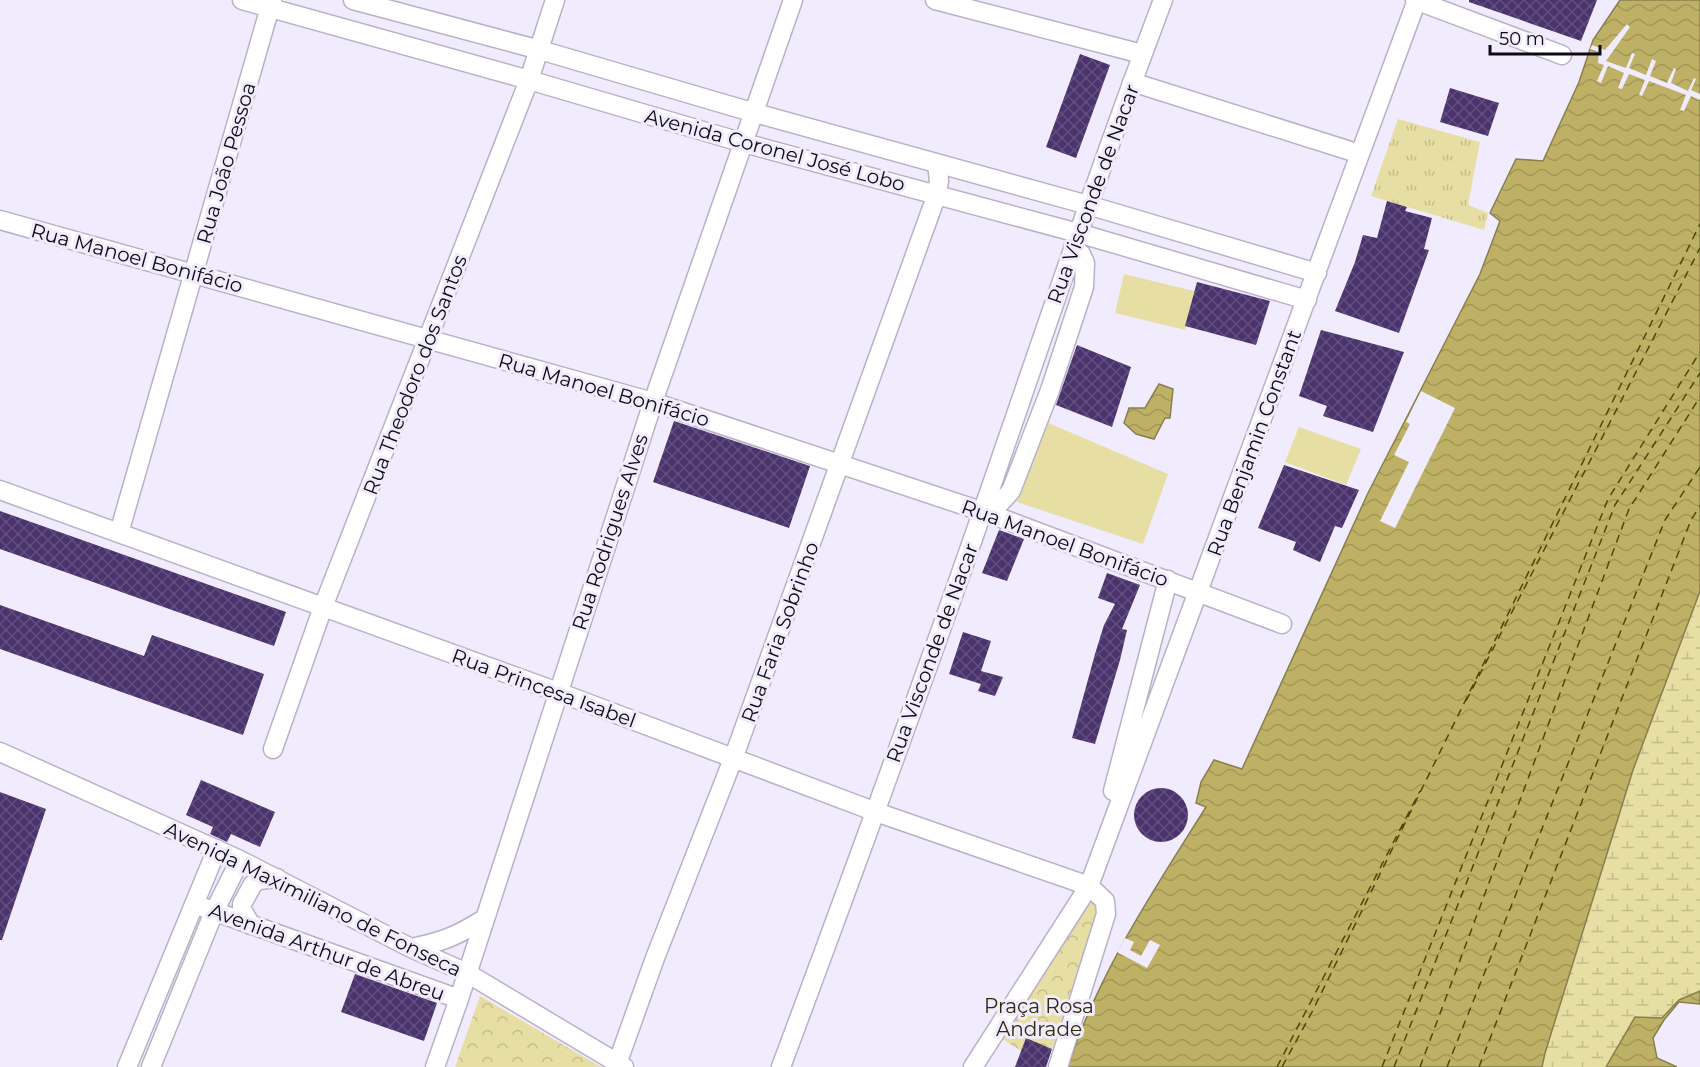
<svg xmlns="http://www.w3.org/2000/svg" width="1700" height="1067" font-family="Montserrat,sans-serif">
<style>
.grass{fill:url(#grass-tufts)}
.wetland{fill:url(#wetland-marsh)}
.park{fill:url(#park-crowns)}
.garden{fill:#e7dea3}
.water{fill:url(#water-waves);stroke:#897f4d;stroke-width:1.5}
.pier{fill:#f1ebfe}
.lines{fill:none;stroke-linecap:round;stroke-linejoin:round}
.ferry{stroke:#50470a;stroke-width:1.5;stroke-dasharray:8 6;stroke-linecap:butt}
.building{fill:url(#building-cross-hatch)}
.minor-casing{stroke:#b9b1c8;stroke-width:21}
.minor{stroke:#fff;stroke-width:18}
.labels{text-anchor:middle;stroke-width:6;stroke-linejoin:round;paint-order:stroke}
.street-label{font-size:20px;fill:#0d0b12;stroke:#f1ebfe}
.park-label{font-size:20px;fill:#2f2a07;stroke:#f1ebfe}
</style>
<defs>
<pattern id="grass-tufts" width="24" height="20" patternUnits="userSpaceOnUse" patternTransform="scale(1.5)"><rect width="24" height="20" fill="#e7dea3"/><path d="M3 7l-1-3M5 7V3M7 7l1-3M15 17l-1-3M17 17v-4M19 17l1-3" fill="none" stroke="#c5bd8b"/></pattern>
<pattern id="wetland-marsh" width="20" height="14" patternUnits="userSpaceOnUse" patternTransform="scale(1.5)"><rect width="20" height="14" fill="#e7dea3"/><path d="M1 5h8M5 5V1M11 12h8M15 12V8" fill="none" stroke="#c5bd8b"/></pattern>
<pattern id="park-crowns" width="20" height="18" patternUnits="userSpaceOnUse" patternTransform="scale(1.5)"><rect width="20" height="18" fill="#e7dea3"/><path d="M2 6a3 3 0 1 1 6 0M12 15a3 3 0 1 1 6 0" fill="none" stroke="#c5bd8b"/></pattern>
<pattern id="water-waves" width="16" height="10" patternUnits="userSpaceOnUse" patternTransform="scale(1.5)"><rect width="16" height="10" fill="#beb166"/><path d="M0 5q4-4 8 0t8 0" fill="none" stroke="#a29757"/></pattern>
<pattern id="building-cross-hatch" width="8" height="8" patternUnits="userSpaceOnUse" patternTransform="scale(1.5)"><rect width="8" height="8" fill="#4b346d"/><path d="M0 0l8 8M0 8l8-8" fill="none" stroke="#604e7c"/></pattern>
</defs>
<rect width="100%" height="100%" fill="#f1ebfe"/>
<path class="grass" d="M1398,119L1480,142L1468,205L1488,213L1484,230L1371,196Z"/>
<path class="wetland" d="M1700,591V991L1679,1000L1662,1018L1635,1017L1606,1067H1542L1545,1053L1633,770Z"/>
<path class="park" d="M1093,902L1100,912L1052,1049L1026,1038L1021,1051L999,1037L1087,903Z
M480,996L601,1067H455Z"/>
<path class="garden" d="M1124,274L1194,291L1185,330L1115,313Z
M1046,422L1168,474L1143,544L1017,502Z
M1299,427L1361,449L1346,485L1285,462Z"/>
<path class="water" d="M1620,0H1700V591L1633,770L1545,1053L1542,1067H1068C1098,973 1154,890 1206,807L1196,803L1201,782L1214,760L1242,769L1368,493L1480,274L1500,221L1490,213L1516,159L1543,161L1579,82L1593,40Z
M1159,384L1173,389L1170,418H1165L1154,439L1136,434L1124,423L1129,408H1145Z
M1700,991V1004L1679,1002L1664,1020L1653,1038L1657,1058L1677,1067H1606L1635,1017L1662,1018L1679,1000Z"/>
<path class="pier" d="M1627,24L1630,27L1606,61L1626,68L1632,53L1635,54L1629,68L1646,75L1652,59L1656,61L1650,76L1667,83L1674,68L1676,69L1671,83L1688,91L1694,78L1696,79L1691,90L1700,94V100L1691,96L1684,111L1680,110L1686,95L1649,81L1642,96L1639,95L1645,80L1629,74L1622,89L1618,88L1624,73L1608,66L1601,83L1597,81L1604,65L1598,63L1599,52L1590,49L1592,45L1605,50Z
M1421,391L1455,408L1395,528L1380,521L1409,462L1394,455L1410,424L1406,422Z
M1125,938L1134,942L1130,950L1141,956L1150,940L1160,945L1147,968L1117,952Z"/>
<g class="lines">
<path class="ferry" d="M1466,701L1700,248
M1277,1067L1420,791
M1282,1067L1312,1012L1700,224
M1382,1067L1608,499L1700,352
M1394,1067L1615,505L1700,373
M1420,1067L1629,509L1700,397
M1447,1067L1665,520L1700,467
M1479,1067L1691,520L1700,506"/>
</g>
<path class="building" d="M1469,0H1597L1581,41L1469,2Z
M1080,54L1110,65L1076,158L1046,147Z
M1450,88L1499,103L1488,136L1440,122Z
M1387,201L1407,207L1405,211L1432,218L1424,249L1429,250L1399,333L1335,311L1355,262L1363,235L1377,238Z
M1197,282L1270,301L1256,345L1185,326Z
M1321,330L1404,352L1373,432L1323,416L1327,406L1299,396Z
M1077,345L1131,367L1112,427L1056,405Z
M674,421L810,466L789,528L653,482Z
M1284,465L1359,490L1342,528L1335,526L1320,562L1293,550L1296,542L1258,528Z
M0,511L286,612L274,646L0,549Z
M999,530L1024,539L1007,581L982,573Z
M1107,573L1140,585L1122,629L1127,630L1120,660L1095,744L1072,738L1095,654L1104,625L1115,604L1098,598Z
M0,605L144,656L152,635L264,674L243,735L0,649Z
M963,632L991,641L981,671L1003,677L995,696L978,691L981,684L949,674Z
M201,780L275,812L260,847L231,834L227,842L210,834L213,827L186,815Z
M1134 815a27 27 0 1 1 54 0a27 27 0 1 1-54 0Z
M0,792L46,809L2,940H0Z
M355,974L437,1003L424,1041L341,1012Z
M1026,1038L1052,1049L1046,1067H1015Z"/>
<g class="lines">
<g class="minor-casing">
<path id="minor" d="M242,0L529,80L744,143L1078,233L1307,300
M353,0L540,50L755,113L1088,205L1317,273
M935,0L1142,54
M1415,0L1562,55
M1132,82L1360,154
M0,220L653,402L990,514L1282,624
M0,490L558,692L876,812L1089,886L1105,901L1106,914L1058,1067
M990,514L1011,491L1050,390L1084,287L1085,263L1081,254L1073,248
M119,533L272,0
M273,749L323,607L529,80L555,0
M0,752L240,860L411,948L467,973L624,1067
M1113,791L1168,580
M194,904L459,999
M251,925L242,910V904L253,884L259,880L277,878
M411,948C442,942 457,936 484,919
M127,1067L217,849
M151,1067L214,912L240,860
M435,1067L459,999L653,402L793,0
M616,1067L655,958L733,759L937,194L939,181L937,164
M781,1067C850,882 918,697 983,510C1042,340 1099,169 1163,0
M973,1067L1089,886L1417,0"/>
</g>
<use href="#minor" class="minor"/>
</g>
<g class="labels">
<g class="street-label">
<text transform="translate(775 150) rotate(15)" y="7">Avenida Coronel José Lobo</text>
<text transform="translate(226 163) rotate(-74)" y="7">Rua João Pessoa</text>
<text transform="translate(1093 194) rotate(-70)" y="7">Rua Visconde de Nacar</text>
<text transform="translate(137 258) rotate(15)" y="7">Rua Manoel Bonifácio</text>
<text transform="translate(415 375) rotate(-69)" y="7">Rua Theodoro dos Santos</text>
<text transform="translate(604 390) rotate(16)" y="7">Rua Manoel Bonifácio</text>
<text transform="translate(1254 443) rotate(-70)" y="7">Rua Benjamin Constant</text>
<text transform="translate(610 532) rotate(-72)" y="7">Rua Rodrigues Alves</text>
<text transform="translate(1065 543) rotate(20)" y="7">Rua Manoel Bonifácio</text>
<text transform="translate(780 632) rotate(-70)" y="7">Rua Faria Sobrinho</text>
<text transform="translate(932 653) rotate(-70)" y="7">Rua Visconde de Nacar</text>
<text transform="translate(544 688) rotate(20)" y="7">Rua Princesa Isabel</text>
<text transform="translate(313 899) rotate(26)" y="7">Avenida Maximiliano de Fonseca</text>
<text transform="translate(327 952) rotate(20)" y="7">Avenida Arthur de Abreu</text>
</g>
<g class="park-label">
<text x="1039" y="1013">Praça Rosa<tspan x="1039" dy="23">Andrade</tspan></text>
</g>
</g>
<path d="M1490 45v9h110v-9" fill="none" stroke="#0d0b12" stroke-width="3"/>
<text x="1499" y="45" font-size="18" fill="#0d0b12" stroke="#f1ebfe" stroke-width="4.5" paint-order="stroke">50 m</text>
</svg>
